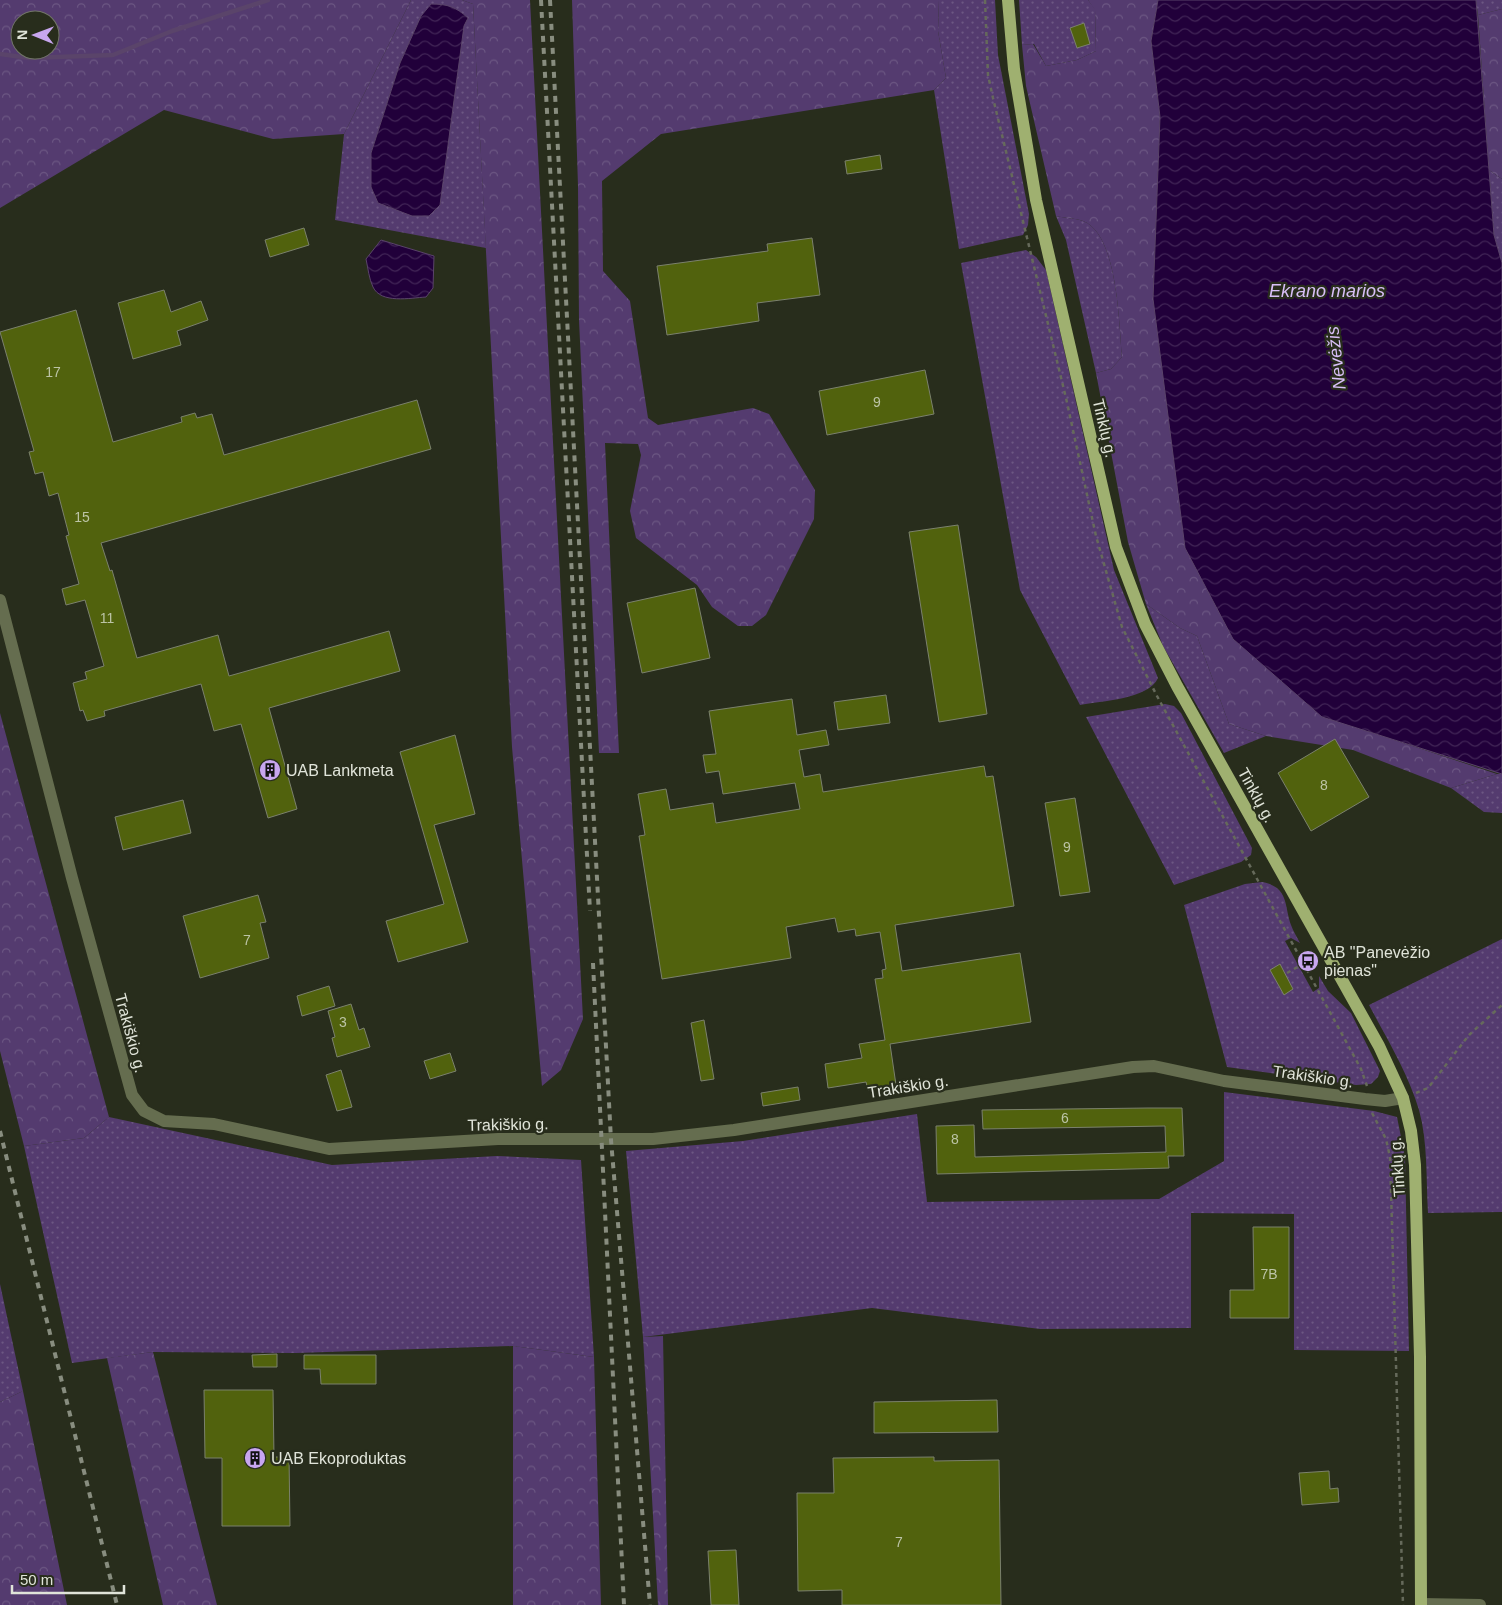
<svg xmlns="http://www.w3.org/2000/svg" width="1502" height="1605" font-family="Arial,sans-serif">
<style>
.grass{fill:url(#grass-dots);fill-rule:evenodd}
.forest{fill:url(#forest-crowns);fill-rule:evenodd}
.water{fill:url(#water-waves);stroke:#5a446a}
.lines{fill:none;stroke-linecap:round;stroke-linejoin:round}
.stream{stroke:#5a446a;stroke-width:4.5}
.building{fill:#51620d;stroke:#7b816d}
.path{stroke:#666a5b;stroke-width:2.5;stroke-dasharray:4 4;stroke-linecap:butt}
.minor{stroke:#656d4f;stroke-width:12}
.major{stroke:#9fb070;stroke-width:12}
.rail{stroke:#888d7f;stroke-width:4;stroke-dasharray:6 6;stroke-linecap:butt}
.labels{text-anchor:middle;stroke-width:4.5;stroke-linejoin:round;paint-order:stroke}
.number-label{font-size:14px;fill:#bcc4a6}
.street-label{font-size:16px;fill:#e0e4d9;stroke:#282d1c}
.poi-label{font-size:16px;fill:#e0e4d9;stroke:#282d1c;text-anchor:start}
.water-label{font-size:18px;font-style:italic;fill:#d8bff7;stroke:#282d1c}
</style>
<defs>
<pattern id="grass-dots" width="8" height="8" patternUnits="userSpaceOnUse" patternTransform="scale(1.25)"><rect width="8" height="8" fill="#543b6f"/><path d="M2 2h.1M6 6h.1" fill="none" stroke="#6c5783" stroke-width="1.8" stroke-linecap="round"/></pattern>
<pattern id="forest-crowns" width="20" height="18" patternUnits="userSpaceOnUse" patternTransform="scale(1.25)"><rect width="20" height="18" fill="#543b6f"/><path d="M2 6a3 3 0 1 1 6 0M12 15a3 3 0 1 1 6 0" fill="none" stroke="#6c5783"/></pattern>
<pattern id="water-waves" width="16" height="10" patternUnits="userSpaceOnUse" patternTransform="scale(1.25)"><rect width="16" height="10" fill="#21003a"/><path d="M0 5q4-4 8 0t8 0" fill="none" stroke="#412556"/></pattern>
</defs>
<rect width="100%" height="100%" fill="#282d1c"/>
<path class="grass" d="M411,0H462L473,4L486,248L335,220L344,134ZM421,16L468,18L371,153L400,63Z
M939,0H995L998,55L1029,214L1028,225L1023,235L959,249L934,90L946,78L938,31Z
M1019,0H1088L1095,9L1096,51L1077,60L1046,66L1034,44L1022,45Z
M1476,0H1502V9L1478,15Z
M1489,170L1502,179V263L1494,235Z
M1056,216C1065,218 1075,218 1083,221C1118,234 1119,325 1122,357L1111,369L1096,373L1066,240Z
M1026,250L1036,257L1046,270L1114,570L1158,678C1149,699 1101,701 1080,705L1020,590L961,263Z
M1146,604L1180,628L1197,636L1229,724L1266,736L1224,753L1163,646Z
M1165,704L1174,706L1181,713L1252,848L1251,855L1241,862L1174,885L1086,717Z
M1497,774H1502V813L1484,812L1451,788Z
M1262,882C1289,887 1284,905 1291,925C1293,931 1297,937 1300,943L1291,938L1285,941L1313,992L1319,988V976L1328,991L1351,1013L1380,1071L1378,1077L1371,1084L1356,1085L1227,1067L1184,905L1245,884Z
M1502,939V1212L1428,1213C1426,1180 1428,1142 1419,1110C1408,1073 1387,1039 1369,1005Z
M1224,1092L1374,1111L1397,1117L1405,1157L1409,1351L1294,1350V1214L1191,1213V1328L1040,1329L872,1308L643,1337L626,1151L743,1141L917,1114L927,1202L1159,1199L1224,1161Z
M109,1117L332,1165L497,1156L581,1160L594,1357L513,1346L296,1353L153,1352L72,1363L24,1146L84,1138Z
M0,1284L23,1391L0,1402Z"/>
<path class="forest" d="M0,0H411L344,134L273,139L164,110L0,208ZM20,20H50V50H20Z
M462,0H530L583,1019L561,1070L542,1086L512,747L473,4Z
M572,0H939L938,31L946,78L934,90L661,134L602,181L603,271L630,301L648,418L658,425L753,408L769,414L815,490L814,519L766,615L752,626H738L712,607L697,585L636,538L630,511L641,455L638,444L605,443L619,753H599L579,320L578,186Z
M1088,0H1158L1151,41L1160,117L1153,299L1322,716L1497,774L1451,788L1353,750L1266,736L1229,724L1197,636L1180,628L1146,604L1128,542L1096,373L1111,369L1122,357C1119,325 1118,234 1083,221C1075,218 1065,218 1056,216L1026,86L1022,45L1033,44L1046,66L1077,60L1096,51L1095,10Z
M1502,9V179L1489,170L1478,15Z
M0,713L109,1117L84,1138L24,1146L0,1051Z
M663,1336L668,1605H658L643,1337Z
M513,1346L594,1357L601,1605H513Z
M153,1352L217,1605H163L107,1358Z
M23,1391L67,1605H0V1402Z"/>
<path class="water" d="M1158,0H1476L1494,235L1502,263V774L1322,717L1233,639L1185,548L1153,299L1160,117L1151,41Z
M431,4C448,4 456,7 468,18L464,26L440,205L429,216H412L378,203L371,187V153L400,63L421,16Z
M381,240L434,256L433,288L426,297C410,298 381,304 373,287C369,279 368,268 366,259Z"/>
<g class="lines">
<path class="stream" d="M0,54L29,58L113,55L172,31L268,0"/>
</g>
<path class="building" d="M1084,23L1090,44L1077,48L1070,28Z
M880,155L882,169L847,174L845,161Z
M304,228L309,245L270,257L265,240Z
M812,238L820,295L757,303L759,321L667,335L657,266L768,251L767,244Z
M164,290L171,312L201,301L208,320L177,331L181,345L133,359L118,303Z
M76,310L113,442L182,422L181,417L195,413L197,418L212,414L224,455L417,400L431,449L101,543L110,571L112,570L137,658L218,635L229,676L389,631L400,671L269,708L297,809L268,818L241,724L214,731L201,684L104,711L105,716L87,721L83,710L80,711L73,683L87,679L85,672L104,666L85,600L66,605L62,589L79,584L66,536L69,535L58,493L49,496L43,472L35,474L29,452L34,451L0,332Z
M925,370L934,414L827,435L819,391Z
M958,525L987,714L939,722L909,532Z
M695,588L710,658L642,673L627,603Z
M886,695L890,723L838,730L834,702Z
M792,699L797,735L826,730L829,745L799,750L804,777L820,774L823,792L984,766L986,777L993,776L1014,906L895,925L902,971L1020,953L1031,1022L890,1044L896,1085L868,1090L866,1082L828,1088L825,1064L862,1058L859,1044L885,1040L875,979L883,978L882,970L886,969L880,932L856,936L855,929L838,932L835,918L786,927L791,958L662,979L639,836L645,835L638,794L666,789L670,810L713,803L716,823L800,809L795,783L723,794L719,771L706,773L703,755L716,754L709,711Z
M455,735L475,814L434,825L468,942L398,962L386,921L444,904L400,752Z
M1335,739L1369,797L1311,831L1278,773Z
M1075,798L1090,892L1060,896L1045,803Z
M183,800L191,833L123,850L115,817Z
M258,895L266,922L260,923L269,958L200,978L183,916Z
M1280,964L1293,989L1284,995L1270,970Z
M329,986L335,1006L302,1016L297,996Z
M351,1004L359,1030L364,1028L370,1047L337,1057L332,1038L335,1037L328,1011Z
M704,1020L714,1079L701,1081L691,1023Z
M450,1053L456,1071L430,1079L424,1061Z
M341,1070L352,1107L337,1111L326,1075Z
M798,1087L800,1100L763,1106L761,1093Z
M1148,1108H1182L1184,1156H1168L1169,1168L937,1174L936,1126L974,1125L975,1157L1166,1152L1165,1126L983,1129L982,1110Z
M1253,1227H1289V1318H1230V1290H1254Z
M277,1354V1367H253L252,1355Z
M304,1355H376V1384H321L320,1369H304Z
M204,1390H273L274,1457H289L290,1526H222V1458H205Z
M997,1400L998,1432L874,1433V1402Z
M934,1457V1461L999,1460L1001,1605H842V1590L798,1591L797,1493H834L833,1458Z
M1329,1471L1330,1489L1338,1488L1339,1502L1302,1505L1299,1473Z
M736,1550L739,1605H711L708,1551Z"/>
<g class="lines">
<path class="path" d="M985,0L988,75L993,98L1066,398L1096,536L1122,627L1157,696L1361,1069L1367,1086
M1287,973L1308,961
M1416,1093L1428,1088L1469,1035L1502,1005
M1372,1113L1386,1139L1390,1157L1403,1605"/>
<path class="minor" d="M0,600L72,878L132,1095L144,1111L164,1121L214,1124L329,1149L498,1139H653L734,1130L1133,1067L1154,1066L1224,1081L1365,1099L1385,1101L1403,1098
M1421,1604L1480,1605"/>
<path class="major" d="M1008,0L1014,69L1036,200L1116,547L1145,624L1177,686L1379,1046L1403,1098L1411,1131L1415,1165L1420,1357L1421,1605"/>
<path class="rail" d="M541,0L590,911
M550,0L611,1140L650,1605
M593,963L624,1605
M0,1131L117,1605"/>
</g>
<defs>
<g id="building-disc" transform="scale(1.125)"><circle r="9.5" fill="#c8a6ef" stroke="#282d1c"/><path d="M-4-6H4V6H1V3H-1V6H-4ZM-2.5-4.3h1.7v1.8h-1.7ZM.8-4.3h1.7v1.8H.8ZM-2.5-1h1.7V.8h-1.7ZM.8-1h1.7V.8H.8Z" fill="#111"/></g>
<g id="bus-disc" transform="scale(1.125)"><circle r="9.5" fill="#c8a6ef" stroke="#282d1c"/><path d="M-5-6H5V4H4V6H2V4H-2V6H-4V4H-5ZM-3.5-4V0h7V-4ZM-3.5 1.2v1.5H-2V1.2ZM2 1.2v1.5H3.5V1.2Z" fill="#111"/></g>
</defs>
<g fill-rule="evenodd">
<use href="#building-disc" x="270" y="770"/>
<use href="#bus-disc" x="1308" y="961"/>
<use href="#building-disc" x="255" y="1458"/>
</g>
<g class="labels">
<g class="number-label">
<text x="53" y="377">17</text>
<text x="877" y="407">9</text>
<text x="82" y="522">15</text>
<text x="107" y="623">11</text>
<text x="1324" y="790">8</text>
<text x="1067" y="852">9</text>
<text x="247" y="945">7</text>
<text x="343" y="1027">3</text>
<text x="1065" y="1123">6</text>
<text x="955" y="1144">8</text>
<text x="1269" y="1279">7B</text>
<text x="899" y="1547">7</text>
</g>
<g class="street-label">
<text transform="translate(1105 428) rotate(77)" y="6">Tinklų g.</text>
<text transform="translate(1257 795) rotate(61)" y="6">Tinklų g.</text>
<text transform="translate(131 1033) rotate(75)" y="6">Trakiškio g.</text>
<text transform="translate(1313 1076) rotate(8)" y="6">Trakiškio g.</text>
<text transform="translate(908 1086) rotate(-9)" y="6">Trakiškio g.</text>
<text transform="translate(508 1124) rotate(-1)" y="6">Trakiškio g.</text>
<text transform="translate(1397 1167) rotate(-94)" y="6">Tinklų g.</text>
</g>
<g class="poi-label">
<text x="286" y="776">UAB Lankmeta</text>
<text x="1324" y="958">AB "Panevėžio<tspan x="1324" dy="18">pienas"</tspan></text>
<text x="271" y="1464">UAB Ekoproduktas</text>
</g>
<g class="water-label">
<text x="1327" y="297">Ekrano marios</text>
<text transform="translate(1336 358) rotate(-97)" y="6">Nevėžis</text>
</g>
</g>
<g transform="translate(35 35) rotate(271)"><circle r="24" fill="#282d1c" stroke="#727668"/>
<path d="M0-4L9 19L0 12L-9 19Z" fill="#c8a6ef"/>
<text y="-8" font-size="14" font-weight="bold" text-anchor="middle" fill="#e0e4d9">N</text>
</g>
<path d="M12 1585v8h112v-8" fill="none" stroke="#e0e4d9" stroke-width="2.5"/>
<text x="20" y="1585" font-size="15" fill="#e0e4d9" stroke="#282d1c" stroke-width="4" paint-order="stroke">50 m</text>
</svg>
